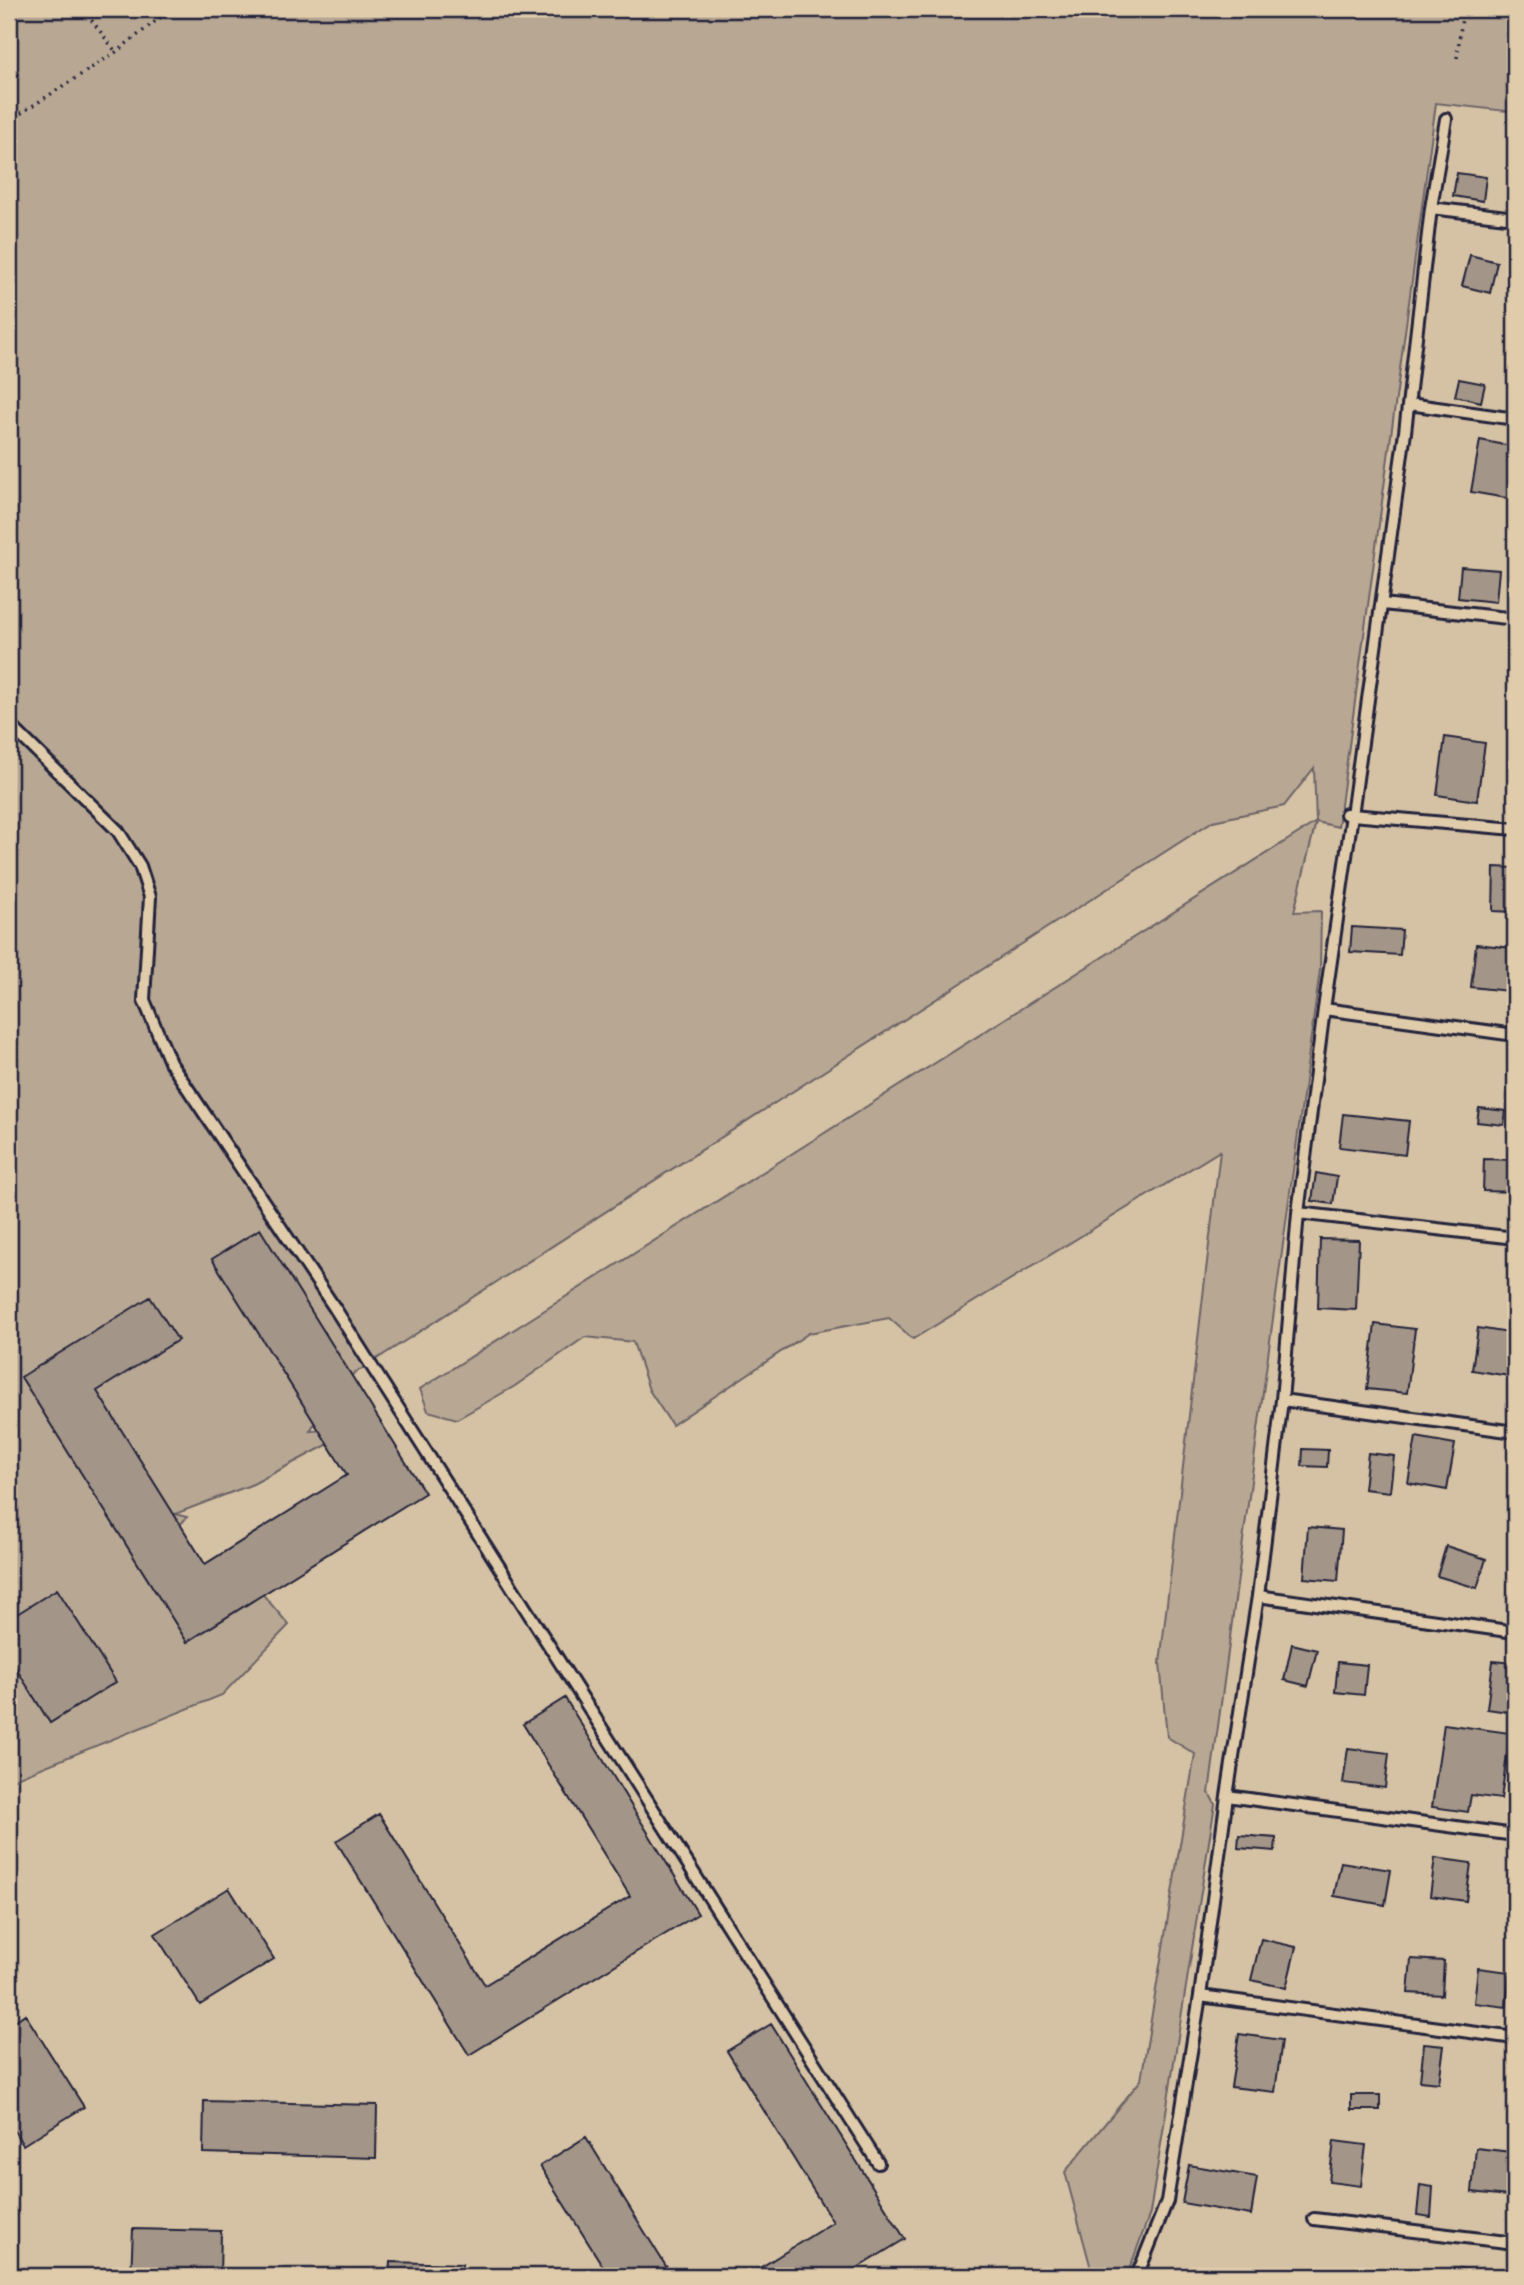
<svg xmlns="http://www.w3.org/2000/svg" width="1524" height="2285" font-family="Caveat,sans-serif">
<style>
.green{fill:#b7a793;stroke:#6c6467;stroke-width:2}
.building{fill:#a39587;stroke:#22223b;stroke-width:2}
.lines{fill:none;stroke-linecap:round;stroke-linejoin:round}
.service-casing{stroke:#22223b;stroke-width:16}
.path{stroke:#22223b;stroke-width:3.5;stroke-dasharray:2 5;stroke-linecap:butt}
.service{stroke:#e0ccab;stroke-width:10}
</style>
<rect width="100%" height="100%" fill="#d5c2a4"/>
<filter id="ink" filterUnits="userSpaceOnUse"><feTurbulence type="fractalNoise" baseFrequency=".0143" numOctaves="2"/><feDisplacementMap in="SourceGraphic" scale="14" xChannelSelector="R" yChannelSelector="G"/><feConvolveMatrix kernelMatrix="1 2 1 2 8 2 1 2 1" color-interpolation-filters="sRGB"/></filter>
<g filter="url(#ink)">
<path class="green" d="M9,9H1515V112L1436,103L1338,827L1316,822L1294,912L1321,911L1320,970L1209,1793L1215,1804L1150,2213L1127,2276H1093L1065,2172L1141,2080L1195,1754L1167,1737L1160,1663L1220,1151L913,1339L889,1318L809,1333L672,1425L649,1390L633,1342L585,1337L515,1386L457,1419L428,1411L420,1389L1316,822L1314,768L1284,806L1213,821L338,1384L310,1431L361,1427L253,1484L175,1514L187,1517L167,1540L165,1595L248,1577L289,1625L222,1695L16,1778L9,1784Z"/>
<path class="building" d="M1457,173L1486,177L1483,201L1453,196Z
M1470,255L1497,262L1490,293L1462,286Z
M1459,379L1485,384L1481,402L1455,396Z
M1480,440L1515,447L1512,499L1471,492Z
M1461,567L1499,570L1496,602L1458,598Z
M1445,737L1485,743L1477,801L1437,795Z
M1494,867L1515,868L1514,912L1493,911Z
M1352,927L1402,930L1400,955L1350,952Z
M1476,944L1512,948L1508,991L1471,987Z
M1479,1108L1506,1111L1504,1125L1477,1122Z
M1343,1114L1409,1121L1405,1155L1339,1147Z
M1484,1159L1515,1160V1192L1483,1191Z
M1316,1173L1337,1177L1333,1204L1312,1201Z
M260,1229L425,1493L187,1642L21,1377L150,1297L178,1340L97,1391L205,1564L347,1475L212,1259Z
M1320,1239L1359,1240L1356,1310L1318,1308Z
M1375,1324L1415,1329L1407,1393L1367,1389Z
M1478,1328L1515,1334V1377L1472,1370Z
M1416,1437L1455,1444L1447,1490L1408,1483Z
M1303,1449L1328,1450L1327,1467L1302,1466Z
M1368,1453L1394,1456L1390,1492L1364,1489Z
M1308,1527L1342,1530L1338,1581L1304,1578Z
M1446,1546L1486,1559L1477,1588L1437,1576Z
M57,1589L116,1682L50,1723L9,1657V1619Z
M1292,1644L1317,1650L1308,1686L1284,1680Z
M1493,1661L1515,1663V1713L1487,1709Z
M1338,1662L1367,1665L1364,1695L1335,1692Z
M565,1698L698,1914L469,2055L336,1841L379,1814L485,1985L630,1896L523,1724Z
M1444,1724L1510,1733L1501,1799L1471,1795L1468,1812L1432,1807Z
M1348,1748L1389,1753L1385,1788L1343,1783Z
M1239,1835L1276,1838L1275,1851L1238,1848Z
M1435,1858L1471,1863L1466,1901L1430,1896Z
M1341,1862L1391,1870L1385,1905L1334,1896Z
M229,1888L274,1959L200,2005L155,1934Z
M1261,1939L1296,1947L1286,1988L1251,1980Z
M1411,1959L1444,1961L1442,1995L1408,1993Z
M1478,1968L1510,1972L1506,2007L1474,2003Z
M25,2014L84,2107L23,2145L9,2123V2025Z
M771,2024L905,2239L844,2276H747L833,2222L727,2051Z
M1239,2034L1282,2040L1275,2092L1231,2087Z
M1424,2044L1444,2046L1439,2083L1420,2081Z
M1351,2095H1380V2110H1351Z
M204,2101L377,2105L376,2158L203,2153Z
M586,2137L672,2276H609L540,2166Z
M1334,2141L1366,2145L1361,2186L1329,2182Z
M1476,2148L1511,2152L1507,2196L1472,2192Z
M1189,2165L1257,2177L1251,2215L1182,2203Z
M1420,2185L1433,2187L1431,2217L1417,2215Z
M133,2229L221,2231L220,2276H131Z
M390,2262L462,2264L461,2276H389Z
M1460,2268L1502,2276H1459Z"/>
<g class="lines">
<g class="service-casing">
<path id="service" d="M1446,119L1431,208L1405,432L1352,815L1515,829
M1431,208L1515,218
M1409,404L1515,419
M1383,604L1515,619
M9,724L118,831L140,866L150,897L144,1000L170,1062L334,1307L878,2163
M1346,814L1352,815L1324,1009L1515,1035
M1298,1213L1324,1009
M1515,1238L1298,1213L1282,1400L1515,1432
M1258,1596L1282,1400
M1515,1632L1258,1596L1227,1796L1515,1835
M1200,1996L1515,2038
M1314,2219L1515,2243
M1137,2276L1167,2201L1200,1996L1227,1796"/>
</g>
<path class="path" d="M83,9L116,52
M1457,58L1463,9
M9,121L116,52L171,9"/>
<use href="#service" class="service"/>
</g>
</g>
<rect width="1524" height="2285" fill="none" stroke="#e0ccab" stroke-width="35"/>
<rect x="18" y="18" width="1489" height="2250" fill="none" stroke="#22223b" stroke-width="2.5" filter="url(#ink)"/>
</svg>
